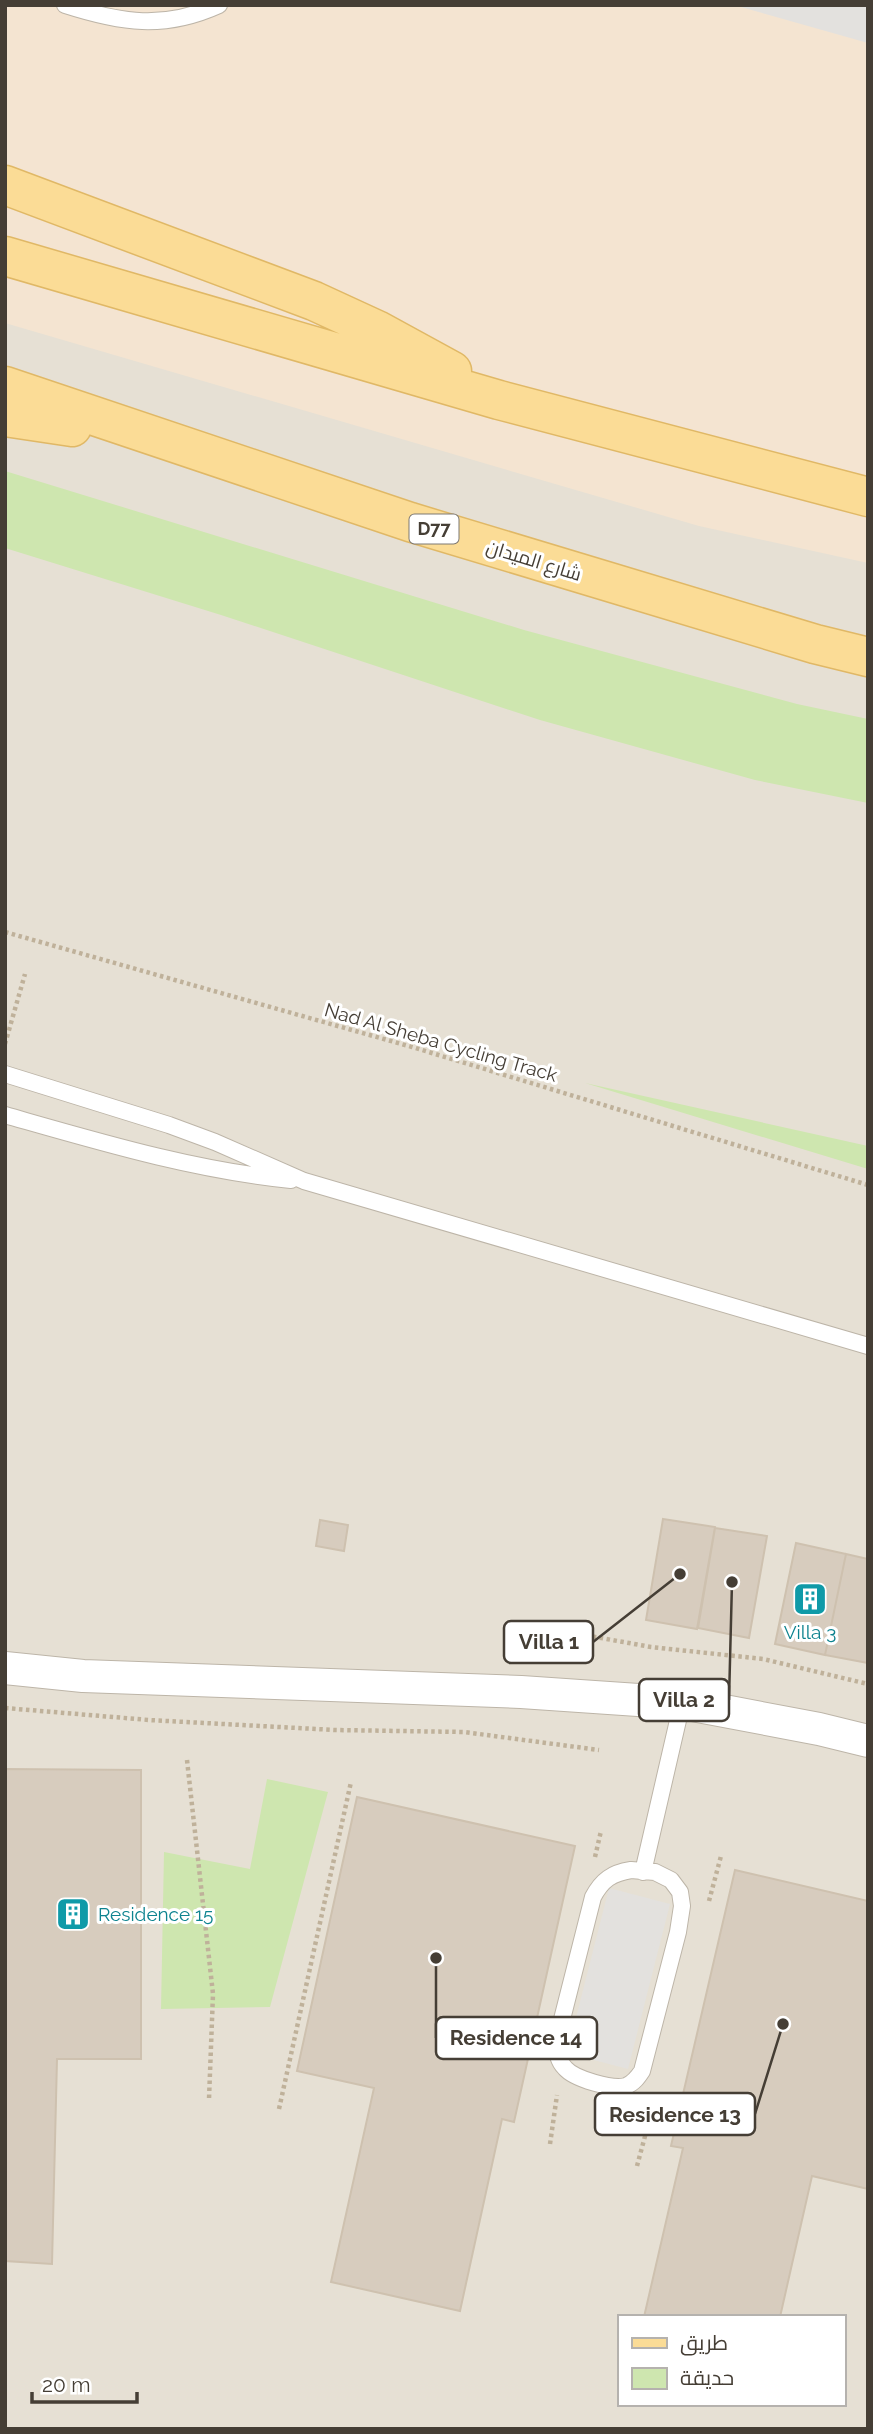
<svg xmlns="http://www.w3.org/2000/svg" width="873" height="2434" font-family="Raleway,Cairo,sans-serif">
<style>
.residential{fill:#e6e0d4;fill-rule:evenodd}
.commercial{fill:#f4e4d1}
.green{fill:#cee6af}
.parking{fill:#e3e1de}
.building{fill:#d7ccbe;stroke:#cec1af;stroke-width:2}
.lines{fill:none;stroke-linecap:round;stroke-linejoin:round}
.service-casing{stroke:#bdb5a8;stroke-width:18}
.minor-casing{stroke:#bdb5a8;stroke-width:34}
.primary-casing{stroke:#e0b866;stroke-width:41}
.path{stroke:#bfb19a;stroke-width:4.5;stroke-dasharray:3.5 3.5;stroke-linecap:butt}
.service{stroke:#fff;stroke-width:16}
.minor{stroke:#fff;stroke-width:32}
.primary{stroke:#fbdc96;stroke-width:38}
.labels{text-anchor:middle;stroke-width:6;stroke-linejoin:round;paint-order:stroke}
.shield{fill:#fff;stroke:#7d7872;stroke-width:2}
.shield-label{font-size:18px;font-weight:bold;fill:#453e35}
.street-label{font-size:19px;fill:#453e35;stroke:#fff}
.culture-label{font-size:19px;fill:#0d838f;stroke:#fff}
.leader{fill:none;stroke:#453e35;stroke-width:2.5}
.callout-dot{fill:#453e35;stroke:#fff;stroke-width:2.5}
.callout{fill:#fff;stroke:#453e35;stroke-width:2.5}
.callout-label{font-size:21px;text-anchor:middle;font-weight:bold;fill:#453e35}
</style>
<rect width="100%" height="100%" fill="#f2eee6"/>
<path class="residential" d="M5,5H868V2429H5ZM619,2317H843V2404H619Z"/>
<path class="commercial" d="M5,5H868V563L699,526L5,323Z"/>
<path class="green" d="M5,471L524,630L797,704L868,719V803L755,780L540,720L221,615L5,548Z
M585,1083L868,1146V1169Z
M267,1779L328,1792L270,2007L161,2009L164,1852L250,1869Z"/>
<path class="parking" d="M734,5H868V43Z
M609,1888L670,1904L628,2069L567,2053Z"/>
<path class="building" d="M663,1519L715,1527L697,1629L646,1620Z
M320,1520L348,1525L344,1551L316,1546Z
M715,1528L767,1536L749,1638L698,1628Z
M796,1543L846,1554L825,1655L775,1644Z
M846,1554L868,1559V1663L825,1655Z
M5,1769L141,1770V2059H57L52,2264L5,2261Z
M357,1797L575,1846L514,2122L502,2119L460,2311L331,2282L374,2088L297,2071Z
M735,1870L868,1901V2189L812,2176L780,2317H644L683,2148L671,2146Z"/>
<g class="lines">
<g class="service-casing">
<path id="service" d="M65,5C121,23 164,30 219,5
M5,1074L169,1125L215,1142L304,1181L868,1346
M5,1115C100,1142 193,1170 291,1180
M631,1870L655,1872L671,1880L680,1892L682,1906L678,1932L642,2071C638,2077 634,2083 626,2086C613,2090 574,2079 565,2068C558,2061 557,2053 556,2043L593,1897C602,1880 612,1873 631,1870Z
M643,1872L682,1703"/>
</g>
<g class="minor-casing">
<path id="minor" d="M5,1668L83,1676L521,1692L682,1703L819,1729L868,1741"/>
</g>
<g class="primary-casing">
<path id="primary" d="M5,185L314,301L377,330L452,371
M5,256L499,400L868,497
M5,386L410,522L815,644L868,657
M5,417L72,427"/>
</g>
<path class="path" d="M5,932L412,1047L868,1185
M5,1044L25,974
M579,1634L651,1647L763,1659L868,1684
M5,1708L149,1720L335,1730L464,1732L599,1750
M187,1760L213,1994L209,2099
M595,1857L601,1831
M709,1901L721,1856
M279,2109L351,1782
M550,2144L557,2095
M637,2166L655,2099"/>
<use href="#service" class="service"/>
<use href="#minor" class="minor"/>
<use href="#primary" class="primary"/>
</g>
<defs>
<g id="building-square" transform="scale(1.75)"><rect x="-9" y="-9" width="18" height="18" rx="4" fill="#0f9aa8" stroke="#fff"/><path d="M-4-6H4V6H1V3H-1V6H-4ZM-2.5-4.3h1.7v1.8h-1.7ZM.8-4.3h1.7v1.8H.8ZM-2.5-1h1.7V.8h-1.7ZM.8-1h1.7V.8H.8Z" fill="#fff"/></g>
</defs>
<g fill-rule="evenodd">
<use href="#building-square" x="810" y="1599"/>
<use href="#building-square" x="73" y="1914"/>
</g>
<g class="labels">
<rect class="shield" x="409.5" y="514.5" width="49" height="29" rx="5"/>
<g class="shield-label">
<text x="434" y="535">D77</text>
</g>
<g class="street-label">
<text transform="translate(534 560) rotate(17)" y="7">شارع الميدان</text>
<text transform="translate(441 1042) rotate(16)" y="7">Nad Al Sheba Cycling Track</text>
</g>
<g class="culture-label">
<text x="810" y="1639">Villa 3</text>
<text x="98" y="1921" text-anchor="start">Residence 15</text>
</g>
</g>
<path class="leader" d="M680 1574L593 1642M732 1582L729 1700M436 1958L436 2038M783 2024L755 2114"/>
<g class="callout-dot">
<circle cx="680" cy="1574" r="7"/>
<circle cx="732" cy="1582" r="7"/>
<circle cx="436" cy="1958" r="7"/>
<circle cx="783" cy="2024" r="7"/>
</g>
<g class="callout">
<rect x="504" y="1621" width="89" height="42" rx="7"/>
<rect x="639" y="1679" width="90" height="42" rx="7"/>
<rect x="436" y="2017" width="161" height="42" rx="7"/>
<rect x="595" y="2093" width="160" height="42" rx="7"/>
</g>
<g class="callout-label">
<text x="549" y="1649">Villa 1</text>
<text x="684" y="1707">Villa 2</text>
<text x="516" y="2045">Residence 14</text>
<text x="675" y="2122">Residence 13</text>
</g>
<rect width="873" height="2434" fill="none" stroke="#453e35" stroke-width="14"/>
<rect x="618" y="2315" width="228" height="91" fill="#ffffff" stroke="#b5b2ae" stroke-width="2"/>
<rect x="632" y="2338" width="35" height="10" fill="#fbdc96" stroke="#b5b2ae" stroke-width="2"/>
<text x="680" y="2350" font-size="21" fill="#453e35">طريق</text>
<rect x="632" y="2368" width="35" height="21" fill="#cee6af" stroke="#b5b2ae" stroke-width="2"/>
<text x="680" y="2385" font-size="21" fill="#453e35">حديقة</text>
<path d="M32 2392v10h105v-10" fill="none" stroke="#453e35" stroke-width="3.5"/>
<text x="42" y="2392" font-size="21" fill="#453e35" stroke="#ffffff" stroke-width="5" paint-order="stroke">20 m</text>
</svg>
